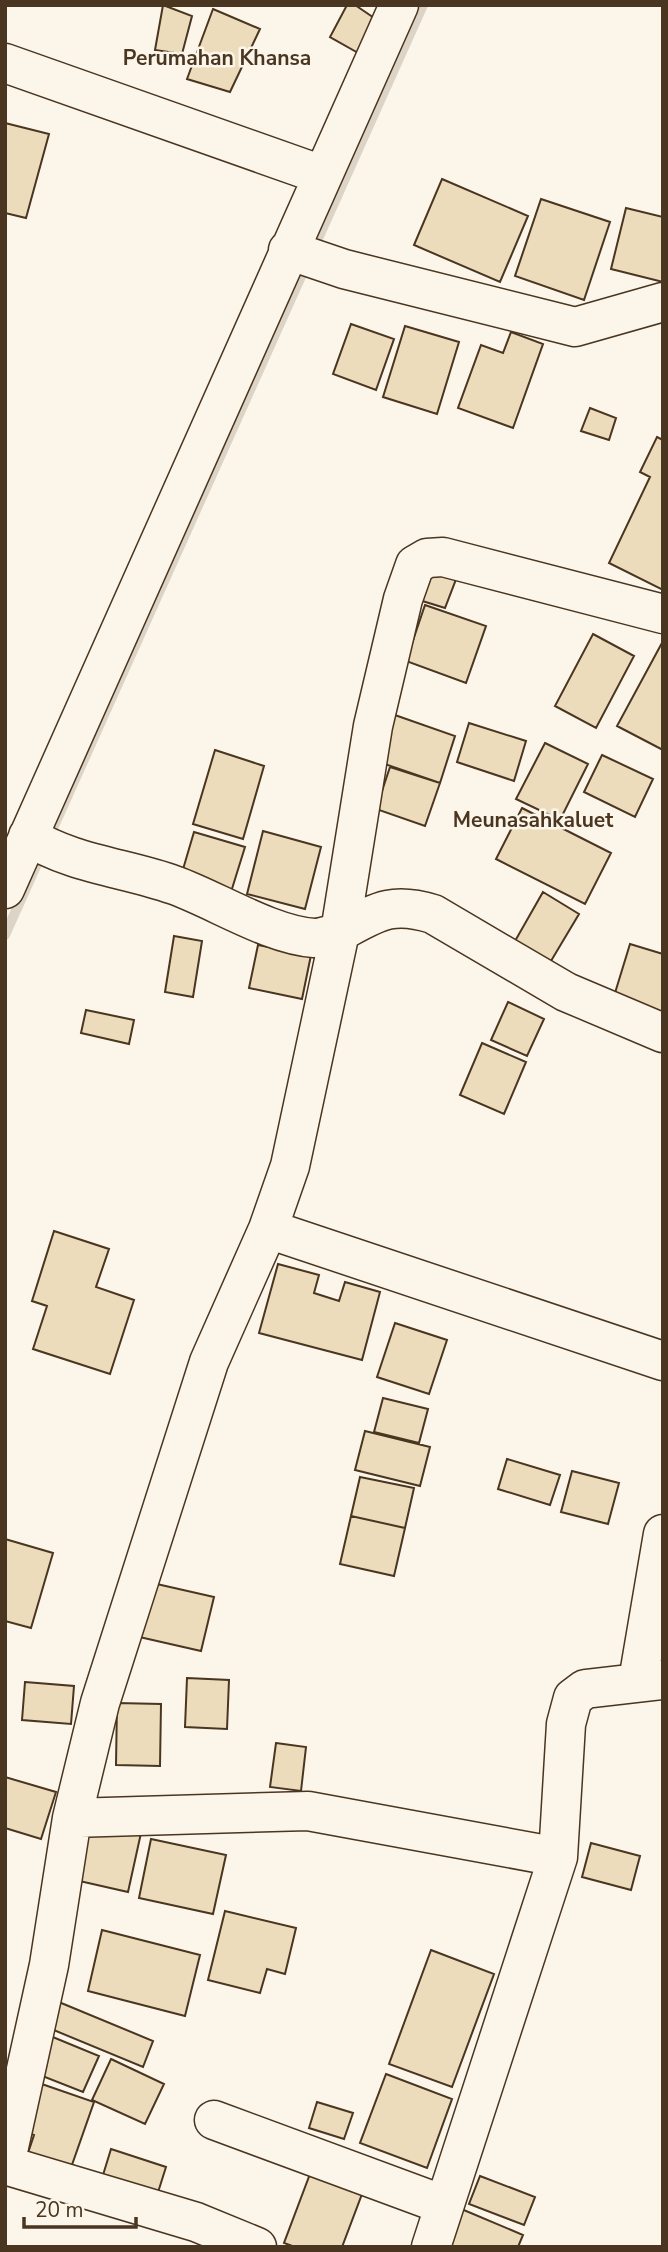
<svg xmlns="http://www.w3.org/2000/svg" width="668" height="2252" font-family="'Nunito Sans',sans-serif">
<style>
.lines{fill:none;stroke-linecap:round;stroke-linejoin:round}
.stream{stroke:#dcd4c6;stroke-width:10}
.building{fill:#ecdcbc;stroke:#4a3520;stroke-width:2}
.minor-casing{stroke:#4a3520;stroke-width:41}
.minor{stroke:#fbf6e9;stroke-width:38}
.labels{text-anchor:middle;stroke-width:5;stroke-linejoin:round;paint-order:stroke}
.quarter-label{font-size:21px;font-weight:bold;fill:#4a3520;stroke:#fbf6e9}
</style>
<rect width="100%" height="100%" fill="#fbf6e9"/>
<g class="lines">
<path class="stream" d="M5,935L423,5"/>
</g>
<path class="building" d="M163,5L192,16L182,54L155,50Z
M347,5H355L380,22L360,54L330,37Z
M213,9L260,29L230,92L187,79Z
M5,123L49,134L26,218L5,213Z
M442,179L528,216L500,282L414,245Z
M541,199L610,222L584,300L515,276Z
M626,208L663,217V282L611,269Z
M351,324L394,339L376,390L333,374Z
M405,326L459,342L437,414L383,397Z
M511,332L543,344L513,428L458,408L481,345L503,353Z
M590,408L616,418L609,440L581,431Z
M657,437L663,440V590L609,563L650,477L640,472Z
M429,564L458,574L445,608L416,599Z
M425,605L486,626L466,683L406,661Z
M593,634L634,656L596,728L555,706Z
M663,641V750L617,726Z
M392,714L455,736L440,783L376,761Z
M469,723L526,741L514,781L457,762Z
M545,743L588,764L560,820L516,799Z
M215,750L264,766L243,839L193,824Z
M602,755L653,779L635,817L584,792Z
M390,767L440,783L425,826L376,809Z
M522,808L611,853L585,904L496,859Z
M263,831L321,847L305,909L247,894Z
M194,832L245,847L231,892L181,876Z
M543,892L579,914L551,961L515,941Z
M174,936L202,941L193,997L165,992Z
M630,944L663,954V1022L611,1006Z
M258,945L311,955L302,999L249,988Z
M508,1002L544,1019L527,1056L491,1040Z
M86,1010L134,1020L129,1044L81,1033Z
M482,1043L526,1062L504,1114L460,1095Z
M54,1231L109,1249L96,1287L134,1300L110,1374L33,1349L47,1306L32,1301Z
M278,1264L319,1275L314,1293L339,1301L345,1282L380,1292L362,1360L259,1333Z
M395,1323L447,1340L429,1394L377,1377Z
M383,1398L428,1409L419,1443L374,1432Z
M365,1431L430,1447L420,1486L355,1470Z
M507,1459L560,1475L550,1505L498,1489Z
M572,1471L619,1483L608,1524L561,1512Z
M360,1477L414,1488L405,1528L351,1516Z
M351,1516L405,1528L394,1576L340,1564Z
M5,1539L53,1553L31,1628L5,1621Z
M148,1582L214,1597L201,1651L135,1636Z
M187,1678L229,1680L227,1729L185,1727Z
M25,1682L74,1686L71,1724L22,1720Z
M117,1703L161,1704L160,1766L116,1765Z
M276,1743L306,1747L301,1791L270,1787Z
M5,1777L56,1792L41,1839L5,1828Z
M88,1820L141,1833L128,1892L75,1880Z
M151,1839L226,1855L213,1914L139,1898Z
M591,1843L640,1856L631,1890L582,1877Z
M225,1911L296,1928L285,1974L267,1969L260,1993L208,1980Z
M102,1930L200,1955L185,2016L88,1991Z
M431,1950L494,1974L452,2087L389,2064Z
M54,2000L153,2041L143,2067L44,2026Z
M43,2033L99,2056L83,2092L27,2070Z
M111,2059L164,2084L145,2124L92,2100Z
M386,2074L452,2099L427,2168L360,2143Z
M36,2082L94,2102L67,2179L24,2165L34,2135L19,2129Z
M317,2102L353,2113L344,2139L309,2128Z
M111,2149L166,2167L154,2205L99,2188Z
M313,2166L365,2186L342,2247H295L284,2243Z
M480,2176L535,2197L524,2225L469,2204Z
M459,2208L523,2235L518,2247H449Z"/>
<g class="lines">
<g class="minor-casing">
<path id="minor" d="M5,63L322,175
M288,250L344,269L575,327L663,302
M28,836C71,864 127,868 174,885C216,900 270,935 314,938C322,938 332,934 340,932L373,726L403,599L415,565L427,558L443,557L663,614
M5,889L399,5
M268,1229L663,1361
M638,1681L663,1534
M72,1818L308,1811L558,1857L431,2247
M558,1857L566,1724L573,1698L585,1689L663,1680
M214,2120L444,2205
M5,2165L49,1965L72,1818L100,1703L209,1362L268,1229L290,1166L340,932C377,912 391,901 433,914L566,992L663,1033
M5,2165L196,2222L257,2247"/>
</g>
<use href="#minor" class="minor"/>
</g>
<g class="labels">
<g class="quarter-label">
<text x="217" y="65">Perumahan Khansa</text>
<text x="533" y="827">Meunasahkaluet</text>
</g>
</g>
<rect width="668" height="2252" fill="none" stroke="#4a3520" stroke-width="14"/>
<path d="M24 2217v10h112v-10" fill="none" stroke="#4a3520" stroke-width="3.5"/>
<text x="35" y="2217" font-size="21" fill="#4a3520" stroke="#fbf6e9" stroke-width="5" paint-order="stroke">20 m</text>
</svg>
